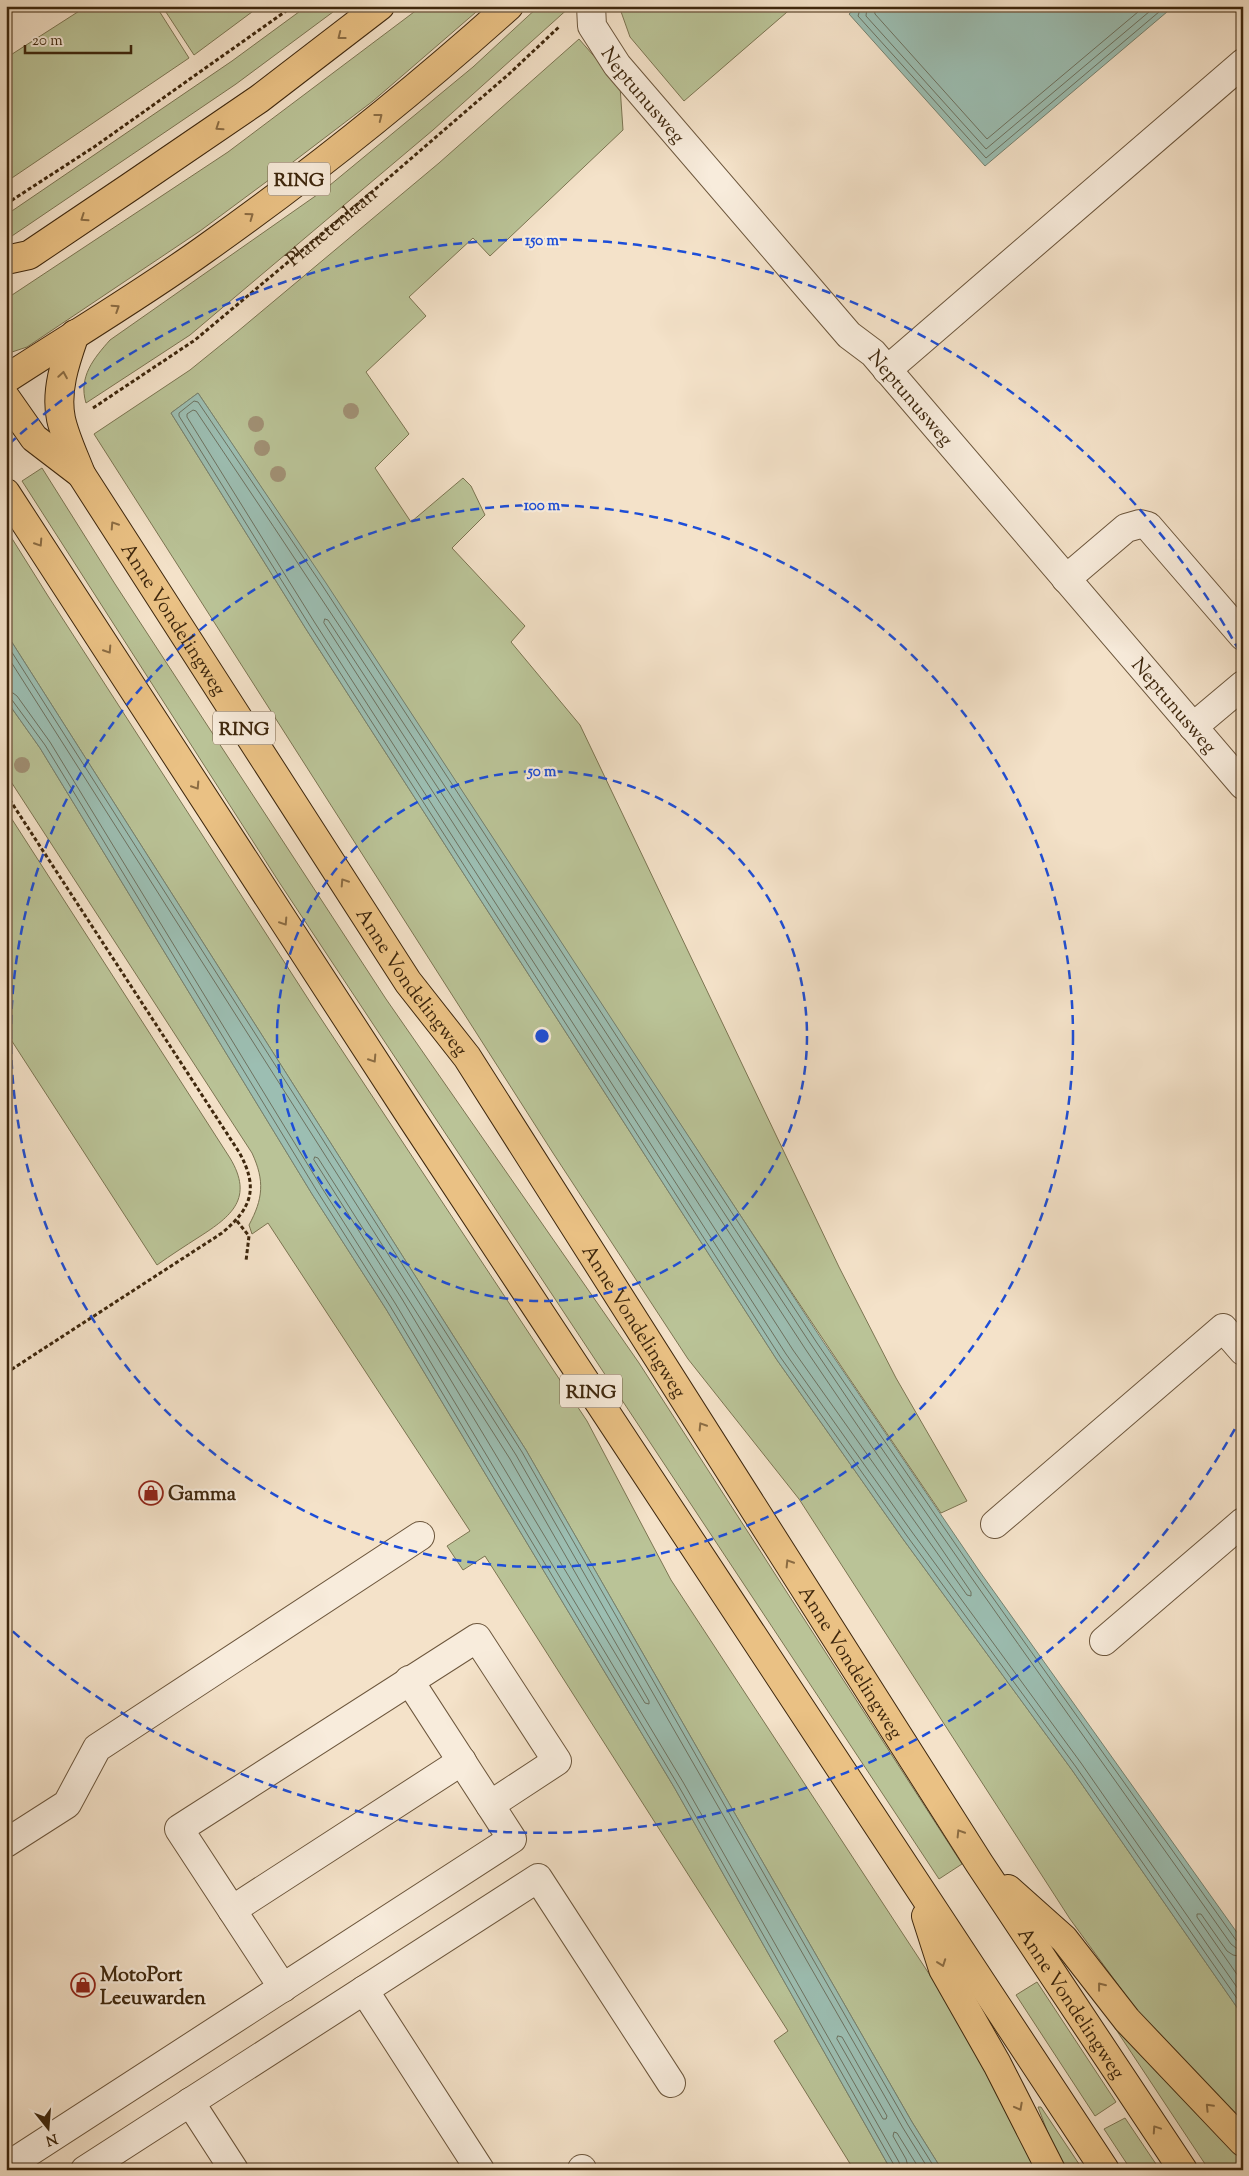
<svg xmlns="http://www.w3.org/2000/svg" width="1249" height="2176" font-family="'Sorts Mill Goudy',serif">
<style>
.green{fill:#bac397;stroke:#7c7552}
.water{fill:#9cbeb2;stroke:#768270}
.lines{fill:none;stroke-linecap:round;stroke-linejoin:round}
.shore{stroke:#6d7260;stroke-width:1}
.minor-casing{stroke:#6c563c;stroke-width:30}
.major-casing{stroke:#3e270d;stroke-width:30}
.path{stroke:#3e270d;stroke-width:3;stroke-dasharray:4 2.5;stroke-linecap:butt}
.minor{stroke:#f8ecdc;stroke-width:28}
.major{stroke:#eac184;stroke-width:28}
.tree{fill:#a19175}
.oneway{stroke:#8b6c43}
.ring{fill:none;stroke:#1d4ed8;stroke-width:2.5;stroke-dasharray:9 6}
.labels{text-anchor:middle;stroke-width:4.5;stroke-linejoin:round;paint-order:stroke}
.shield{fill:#f8ecdc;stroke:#76624b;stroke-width:1}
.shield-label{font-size:19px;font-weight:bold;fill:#3e270d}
.street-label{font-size:20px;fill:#3e270d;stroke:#f8ecdc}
.poi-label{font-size:20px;font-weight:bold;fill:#3e270d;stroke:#f8ecdc;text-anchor:start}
.centre{fill:#1d4ed8;stroke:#f8ecdc;stroke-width:2.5}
.ring-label{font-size:15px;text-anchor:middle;font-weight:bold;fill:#1d4ed8;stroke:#f8ecdc;stroke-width:4.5;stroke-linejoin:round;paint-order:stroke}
</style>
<rect width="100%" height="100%" fill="#f4e2c9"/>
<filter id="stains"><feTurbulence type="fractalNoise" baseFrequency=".004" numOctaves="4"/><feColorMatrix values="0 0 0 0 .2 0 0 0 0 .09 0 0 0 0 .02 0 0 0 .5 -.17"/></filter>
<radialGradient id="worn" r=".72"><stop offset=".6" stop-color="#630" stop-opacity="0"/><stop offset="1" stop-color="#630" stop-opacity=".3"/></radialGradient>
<path class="green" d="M87,6H141L144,10L149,6H156L189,58L6,182V58Z
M162,6H260L194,55Z
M307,6H341L236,84L6,240V215L232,61Z
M422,6H483L373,101L289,165L200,231L27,347L6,354V299L228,152Z
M539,6H571L433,130L190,335L86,403C78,377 94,358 110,340L324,190L473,67Z
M619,6H794L684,101L630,37Z
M579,39L620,86L623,130L490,256L473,238L409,297L426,316L366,372L409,434L375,468L411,522L463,478L471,486L485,515L452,548L525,626L511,642L580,725L839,1267L896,1378L967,1501L941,1513C687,1144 449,764 198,393L171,413L306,629L777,1360L903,1539L1072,1770L1243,2016V2127L1135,2008L1070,1919L799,1499L688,1359L553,1153L94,434L190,370L237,332L439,163Z
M42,468L115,584L386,999L639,1363L962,1864L939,1879L279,882L22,481Z
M6,529L48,596L314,1008L587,1421L671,1580L960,2021L1038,2170H942L912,2122L526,1450L6,633Z
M6,700L40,748L312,1194L386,1309L674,1787L891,2170H854L774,2041L788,2031L485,1556L463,1570L447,1546L470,1531L268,1223L252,1234L249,1225C263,1199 265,1181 252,1153L6,774Z
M6,810L230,1158C254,1198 232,1216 199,1237C185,1246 171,1255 157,1265L6,1032Z
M1037,1982L1116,2102L1095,2116L1016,1995Z
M1115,2026L1243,2157V2170H1209L1115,2028Z
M1038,2107H1041L1083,2170H1062Z
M1125,2118L1160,2170H1131L1104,2129Z"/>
<path class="water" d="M858,6H1174L985,166L849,14Z
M198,393L326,583L822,1340L980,1572L1243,1941V2016L1072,1770L903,1539L777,1360L306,629L171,413Z
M6,633L526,1450L912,2122L942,2170H891L674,1787L386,1309L312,1194L40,748L6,700Z"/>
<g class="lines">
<path class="shore" d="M861,6L858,16L986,158L1166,6
M867,6L866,16L986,149L1156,6
M874,6L875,14L987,139L1145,6
M325,619L328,620L806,1350L971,1592V1596L967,1595L793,1350L324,623Z
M6,643L522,1452L908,2125L936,2170
M6,654L516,1455L903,2128L929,2170
M6,692L13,693L17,696L50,742L322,1188L395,1303L683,1782L899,2162L901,2170
M6,698L12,700L45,745L317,1191L390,1306L678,1785L894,2165L895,2170
M315,1157L318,1158L510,1459L649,1701V1704L645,1703L402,1299L314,1160Z
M1243,1943L1236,1940L976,1574L817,1343L322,585L198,402L194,401L179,413V416L310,626L781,1358L907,1536L1076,1767L1243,2007
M1243,1949L1236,1948L1231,1944C1090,1744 946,1546 810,1343C604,1033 404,719 196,411L193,410L187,414V417L315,623L786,1354L912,1532L1081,1763L1243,1996
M1243,1957L1233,1955L1227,1951L1201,1914H1197V1917L1243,1983
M838,2036L842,2037L887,2116L886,2119H883L837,2039Z
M909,2170L906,2159L893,2136L894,2132L897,2133L920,2170"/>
<g class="minor-casing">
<g id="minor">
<path id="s2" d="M591,6L592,26L617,65L849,335L873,353L1243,785"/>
<path d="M887,370L1243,63"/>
<path d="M1066,579L1126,528L1140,524L1148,526L1243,636"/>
<path d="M1193,727L1243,685"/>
<path d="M995,1524L1223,1328L1243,1351"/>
<path d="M1104,1641L1243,1522"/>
<path d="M6,1843L67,1804L97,1748L420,1536"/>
<path d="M232,1910L462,1761"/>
<path d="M283,1988L179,1829L477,1638L557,1761L490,1805"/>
<path d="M364,1990L480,2170"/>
<path d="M190,2102L234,2170"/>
<path d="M6,2167L512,1839L409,1680"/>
<path d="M582,2169V2170"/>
<path d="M85,2170L538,1878L671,2083"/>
</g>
</g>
<g class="major-casing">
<g id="major">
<path d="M6,260L29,255L130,187L259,99L380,6"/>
<path id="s3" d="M75,334C66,360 55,390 61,419C65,437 74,456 81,474L408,982L467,1057L979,1863L1183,2170"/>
<path d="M6,379C72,336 141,295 205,249C311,174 412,93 509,6"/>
<path d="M6,398L34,438L81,474"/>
<path d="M6,493L413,1120L1105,2170"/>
<path d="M1008,1889L1064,1939L1127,2020L1243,2142"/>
<path d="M926,1916L943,1969L997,2064L1051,2170"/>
</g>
</g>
<g class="path">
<path d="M6,204L94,147L293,6"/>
<path id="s1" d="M93,408L195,340L385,181L509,74L560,26"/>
<path d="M6,794L239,1152C259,1188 252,1208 222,1233L6,1373"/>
<path d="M237,1221L249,1236L246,1261"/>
</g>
<use href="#minor" class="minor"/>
<use href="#major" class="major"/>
</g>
<g class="tree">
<circle cx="351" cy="411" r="8"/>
<circle cx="256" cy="424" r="8"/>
<circle cx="262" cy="448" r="8"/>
<circle cx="278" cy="474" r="8"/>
<circle cx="22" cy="765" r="8"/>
</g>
<defs><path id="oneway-chevron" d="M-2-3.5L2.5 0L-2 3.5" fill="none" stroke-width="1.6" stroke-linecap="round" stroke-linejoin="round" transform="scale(1.25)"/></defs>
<g class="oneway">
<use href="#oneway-chevron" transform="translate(341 36) rotate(142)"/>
<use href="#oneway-chevron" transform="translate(379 117) rotate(-38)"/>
<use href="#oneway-chevron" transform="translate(219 127) rotate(146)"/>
<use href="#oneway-chevron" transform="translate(250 216) rotate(-36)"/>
<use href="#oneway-chevron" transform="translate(84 218) rotate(146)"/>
<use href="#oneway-chevron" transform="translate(116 308) rotate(-33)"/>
<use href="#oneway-chevron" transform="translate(63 375) rotate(-81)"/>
<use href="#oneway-chevron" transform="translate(114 525) rotate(-123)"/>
<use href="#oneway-chevron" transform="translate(39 543) rotate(57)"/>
<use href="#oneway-chevron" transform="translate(108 650) rotate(57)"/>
<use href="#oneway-chevron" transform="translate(196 786) rotate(57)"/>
<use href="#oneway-chevron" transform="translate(344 882) rotate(-123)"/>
<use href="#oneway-chevron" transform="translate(284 922) rotate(57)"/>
<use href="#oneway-chevron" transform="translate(373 1059) rotate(57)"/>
<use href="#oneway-chevron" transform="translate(702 1426) rotate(-122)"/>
<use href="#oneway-chevron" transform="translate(789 1563) rotate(-122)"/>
<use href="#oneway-chevron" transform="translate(960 1833) rotate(-122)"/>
<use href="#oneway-chevron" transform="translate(942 1963) rotate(70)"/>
<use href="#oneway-chevron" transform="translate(1101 1986) rotate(-128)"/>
<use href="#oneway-chevron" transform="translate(1019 2107) rotate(62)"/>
<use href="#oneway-chevron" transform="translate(1209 2107) rotate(-134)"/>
<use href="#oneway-chevron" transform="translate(1156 2129) rotate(-124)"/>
</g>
<g class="ring">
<circle cx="542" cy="1036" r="265"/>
<circle cx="542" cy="1036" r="531"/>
<path d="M1242 1416A796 796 0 0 1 9 1628M9 444A796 796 0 0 1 1242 656"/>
</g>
<defs>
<g id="shop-ring" transform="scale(1.25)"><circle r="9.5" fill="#f8ecdc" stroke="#8f2418" stroke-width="1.5"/><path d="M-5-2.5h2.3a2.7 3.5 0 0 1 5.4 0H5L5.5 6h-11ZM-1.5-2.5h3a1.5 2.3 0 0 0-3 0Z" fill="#8f2418"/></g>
</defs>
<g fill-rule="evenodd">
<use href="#shop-ring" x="151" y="1493"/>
<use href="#shop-ring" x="83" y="1985"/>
</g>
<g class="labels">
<g class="shield">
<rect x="268" y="162.5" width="62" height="33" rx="4"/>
<rect x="213" y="711.5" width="62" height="33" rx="4"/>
<rect x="560" y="1374.5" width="62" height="33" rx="4"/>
</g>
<g class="shield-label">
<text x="299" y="186">RING</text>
<text x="244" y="735">RING</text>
<text x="591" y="1398">RING</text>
</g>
<g class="street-label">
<text dy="7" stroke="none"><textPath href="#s2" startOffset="106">Neptunusweg</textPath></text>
<text dy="7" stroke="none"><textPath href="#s1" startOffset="300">Planetenlaan</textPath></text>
<text dy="7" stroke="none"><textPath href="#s2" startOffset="511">Neptunusweg</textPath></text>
<text dy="7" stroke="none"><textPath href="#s3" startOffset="318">Anne Vondelingweg</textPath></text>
<text dy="7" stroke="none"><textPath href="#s2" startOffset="916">Neptunusweg</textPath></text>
<text dy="7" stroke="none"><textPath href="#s3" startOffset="752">Anne Vondelingweg</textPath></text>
<text dy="7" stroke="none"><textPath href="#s3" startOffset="1158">Anne Vondelingweg</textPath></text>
<text dy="7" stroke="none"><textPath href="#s3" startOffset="1562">Anne Vondelingweg</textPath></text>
<text dy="7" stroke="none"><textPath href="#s3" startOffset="1968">Anne Vondelingweg</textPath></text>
</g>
<g class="poi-label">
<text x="168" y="1500">Gamma</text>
<text x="100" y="1981">MotoPort<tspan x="100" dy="23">Leeuwarden</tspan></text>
</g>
</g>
<circle cx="542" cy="1036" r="8" class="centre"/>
<g class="ring-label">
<text x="542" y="245">150 m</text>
<text x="542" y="510">100 m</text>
<text x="542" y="776">50 m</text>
</g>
<rect width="1249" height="2176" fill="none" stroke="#f4e2c9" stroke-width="25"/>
<rect x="8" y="8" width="1234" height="2161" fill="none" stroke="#3e270d" stroke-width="2.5"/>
<rect x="12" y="12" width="1224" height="2151" fill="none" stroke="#3e270d"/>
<g transform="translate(48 2128) rotate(163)" stroke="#f8ecdc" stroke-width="4" paint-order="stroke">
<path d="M0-4L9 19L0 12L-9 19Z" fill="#3e270d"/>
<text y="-8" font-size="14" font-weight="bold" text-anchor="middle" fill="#3e270d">N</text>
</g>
<path d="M25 45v8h106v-8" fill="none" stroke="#3e270d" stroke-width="2.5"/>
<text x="32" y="45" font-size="15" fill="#3e270d" stroke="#f8ecdc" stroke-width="4" paint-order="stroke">20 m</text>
<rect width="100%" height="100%" filter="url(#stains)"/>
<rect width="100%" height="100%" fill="url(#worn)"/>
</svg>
